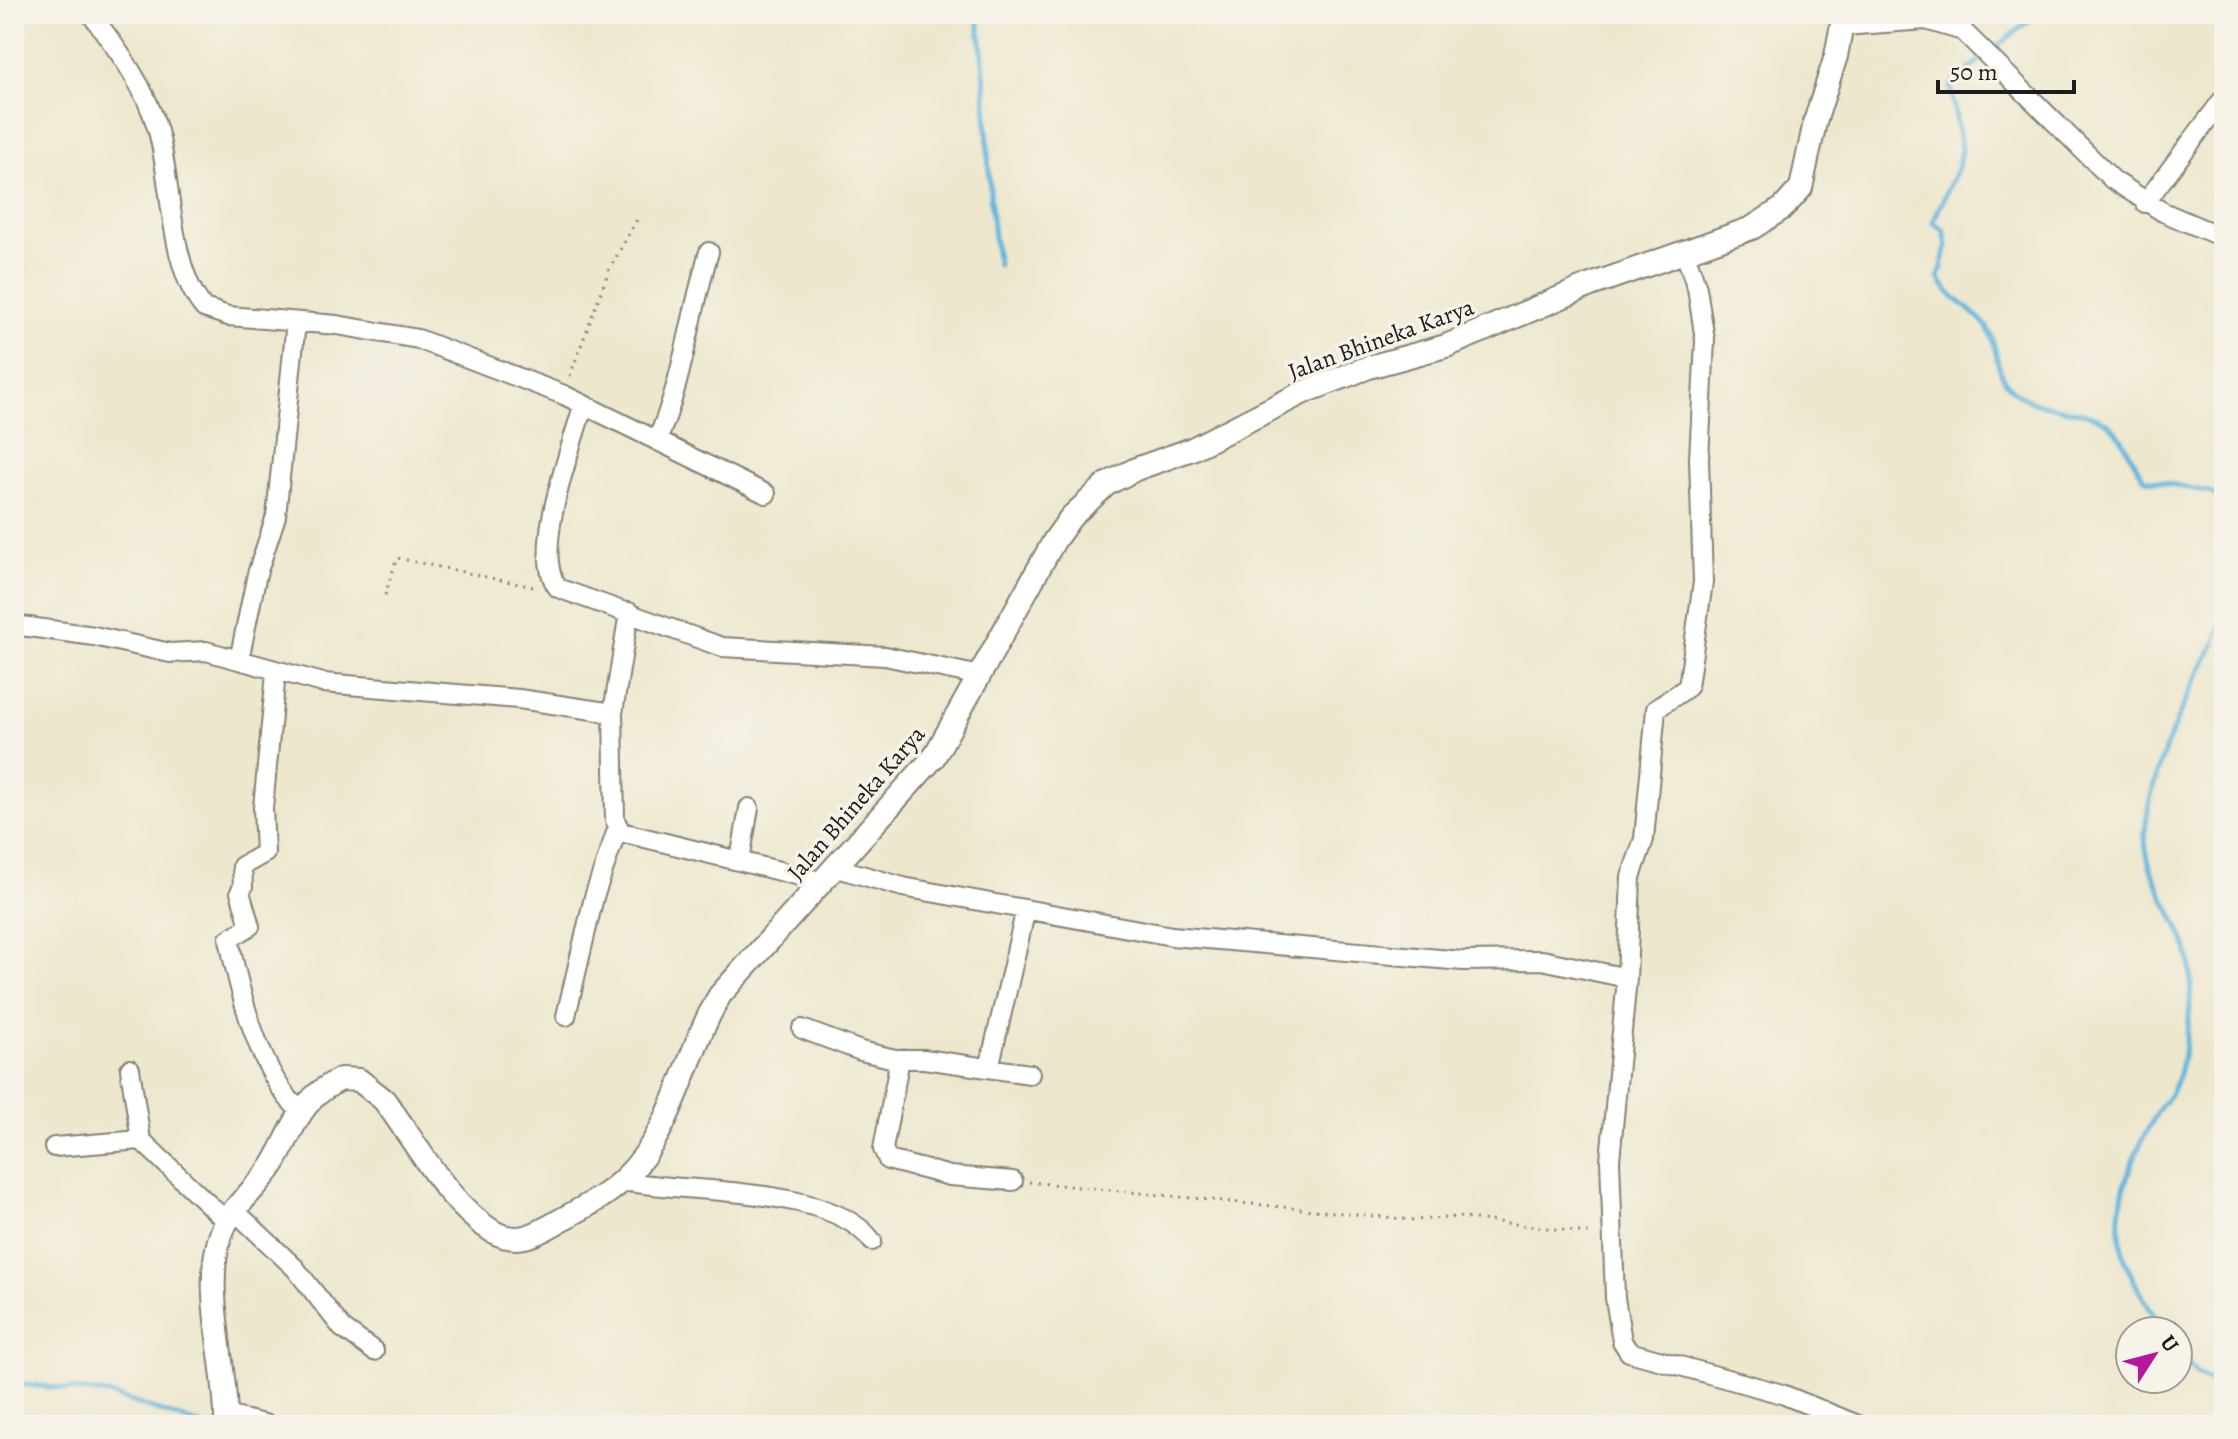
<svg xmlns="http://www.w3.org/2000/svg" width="2238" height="1439" font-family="Alegreya,serif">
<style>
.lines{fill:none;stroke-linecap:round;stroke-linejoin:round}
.stream{stroke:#5fb5dc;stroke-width:5}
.minor-casing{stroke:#848274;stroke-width:22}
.tertiary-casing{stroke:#848274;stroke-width:26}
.path{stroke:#848274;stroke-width:3;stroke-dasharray:2 6;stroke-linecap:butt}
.minor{stroke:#fff;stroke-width:18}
.tertiary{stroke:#fff;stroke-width:22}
.labels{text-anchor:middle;stroke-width:7;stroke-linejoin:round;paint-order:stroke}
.street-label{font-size:24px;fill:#1c1c1c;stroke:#f7f3e8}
</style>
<rect width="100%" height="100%" fill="#f7f3e8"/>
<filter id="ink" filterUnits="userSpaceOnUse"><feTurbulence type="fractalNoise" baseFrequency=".0125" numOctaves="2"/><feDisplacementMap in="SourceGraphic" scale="16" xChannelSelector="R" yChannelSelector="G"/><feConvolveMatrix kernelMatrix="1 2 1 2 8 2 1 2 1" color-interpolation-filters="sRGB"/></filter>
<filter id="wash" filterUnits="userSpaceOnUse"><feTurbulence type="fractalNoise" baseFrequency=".006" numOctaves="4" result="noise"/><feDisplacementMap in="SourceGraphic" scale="32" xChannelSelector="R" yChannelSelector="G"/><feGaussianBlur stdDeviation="1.8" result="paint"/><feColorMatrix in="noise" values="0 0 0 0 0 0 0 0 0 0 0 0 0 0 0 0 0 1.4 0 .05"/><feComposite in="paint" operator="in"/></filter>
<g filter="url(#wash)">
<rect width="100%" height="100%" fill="#ede7cd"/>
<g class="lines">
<path class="stream" d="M977,14C991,97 984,182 998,265
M2038,14L1955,80L1951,87L1961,150L1958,167L1933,222L1944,230L1947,246L1939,278C1954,304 1973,308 1986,326C1999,344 1993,370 2011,388C2037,414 2077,404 2107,423C2124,434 2132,463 2145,479L2209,492L2224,500
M2163,1331C2148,1304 2126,1275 2121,1243C2114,1195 2134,1153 2158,1111C2163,1103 2171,1095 2174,1086C2188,1054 2190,1013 2191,978C2192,921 2137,882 2146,823C2152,778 2173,726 2193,685C2205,661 2219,640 2224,613
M2178,1352L2197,1374L2224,1389
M14,1383L108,1394L201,1425"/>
</g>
</g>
<g filter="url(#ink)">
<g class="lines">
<g class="minor-casing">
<path id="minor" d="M91,14C118,50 146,87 158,131C172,182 169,267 204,308L228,316L337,325L418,339L564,395L766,494
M1843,26L1926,20L1963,31L2113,180L2163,212L2224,238
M2145,203L2224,98
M1685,253L1697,288L1705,340L1699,459L1703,582L1688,687L1656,709L1644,839L1631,877L1627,978L1610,1160L1615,1298L1622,1341L1629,1352L1782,1394L1858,1425
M583,406C572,447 530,553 558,588L722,647L885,656L980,676
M657,441C683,380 690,315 709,252
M14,625L94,636L170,653L206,651L323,683L519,699L613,713L615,820L621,832L824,882
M239,660L257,574L276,516L296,322
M276,673L263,808L265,853L242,866L243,887L240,892L250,926L229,939C238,987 261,1079 300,1110
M613,713L629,612
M740,860L749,808
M837,868L903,887L1172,936L1463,961L1542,960L1627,978
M566,1016L594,897L618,827
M802,1029L861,1051L895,1059H924L1030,1074
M895,1059L898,1069L883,1149L888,1160L950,1176L1013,1181
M989,1068L1026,909
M130,1069L141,1140L226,1221
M54,1147L141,1140
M622,1181C689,1194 831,1185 872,1241
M235,1211L295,1268L342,1328L374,1351
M226,1415L268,1425"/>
</g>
<g class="tertiary-casing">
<path id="tertiary" d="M226,1425C228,1365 198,1279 225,1225C236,1202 261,1185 274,1163C295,1127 299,1099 341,1079L359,1080L384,1100C416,1142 446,1202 492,1231C517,1246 537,1234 559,1221C581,1209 607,1196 625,1178C675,1130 685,1053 720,995L934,757L1054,541L1071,517L1107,484L1136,469L1192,449L1302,393L1369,367L1446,346L1588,286L1752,228L1783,208L1801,188L1815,122L1836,56L1844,14"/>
</g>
<path class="path" d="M570,376L609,270L639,216
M385,595L397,558L538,588
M1029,1182L1414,1220L1458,1217L1594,1234"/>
<use href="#minor" class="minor"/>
<use href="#tertiary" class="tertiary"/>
</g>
</g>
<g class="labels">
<g class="street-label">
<text transform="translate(1381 339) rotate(-20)" y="8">Jalan Bhineka Karya</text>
<text transform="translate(856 803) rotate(-49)" y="8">Jalan Bhineka Karya</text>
</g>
</g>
<rect width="2238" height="1439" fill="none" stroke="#f7f3e8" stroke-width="48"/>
<g transform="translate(2154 1355) rotate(54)"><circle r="38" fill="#f7f3e8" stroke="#9f9d96" stroke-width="2"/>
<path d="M0-6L14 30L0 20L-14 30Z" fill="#b5179e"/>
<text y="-12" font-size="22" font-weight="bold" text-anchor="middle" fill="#1c1c1c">U</text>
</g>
<path d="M1938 80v12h136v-12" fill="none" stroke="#1c1c1c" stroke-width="4"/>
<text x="1950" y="80" font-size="24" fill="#1c1c1c" stroke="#f7f3e8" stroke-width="6" paint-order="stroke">50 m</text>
</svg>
